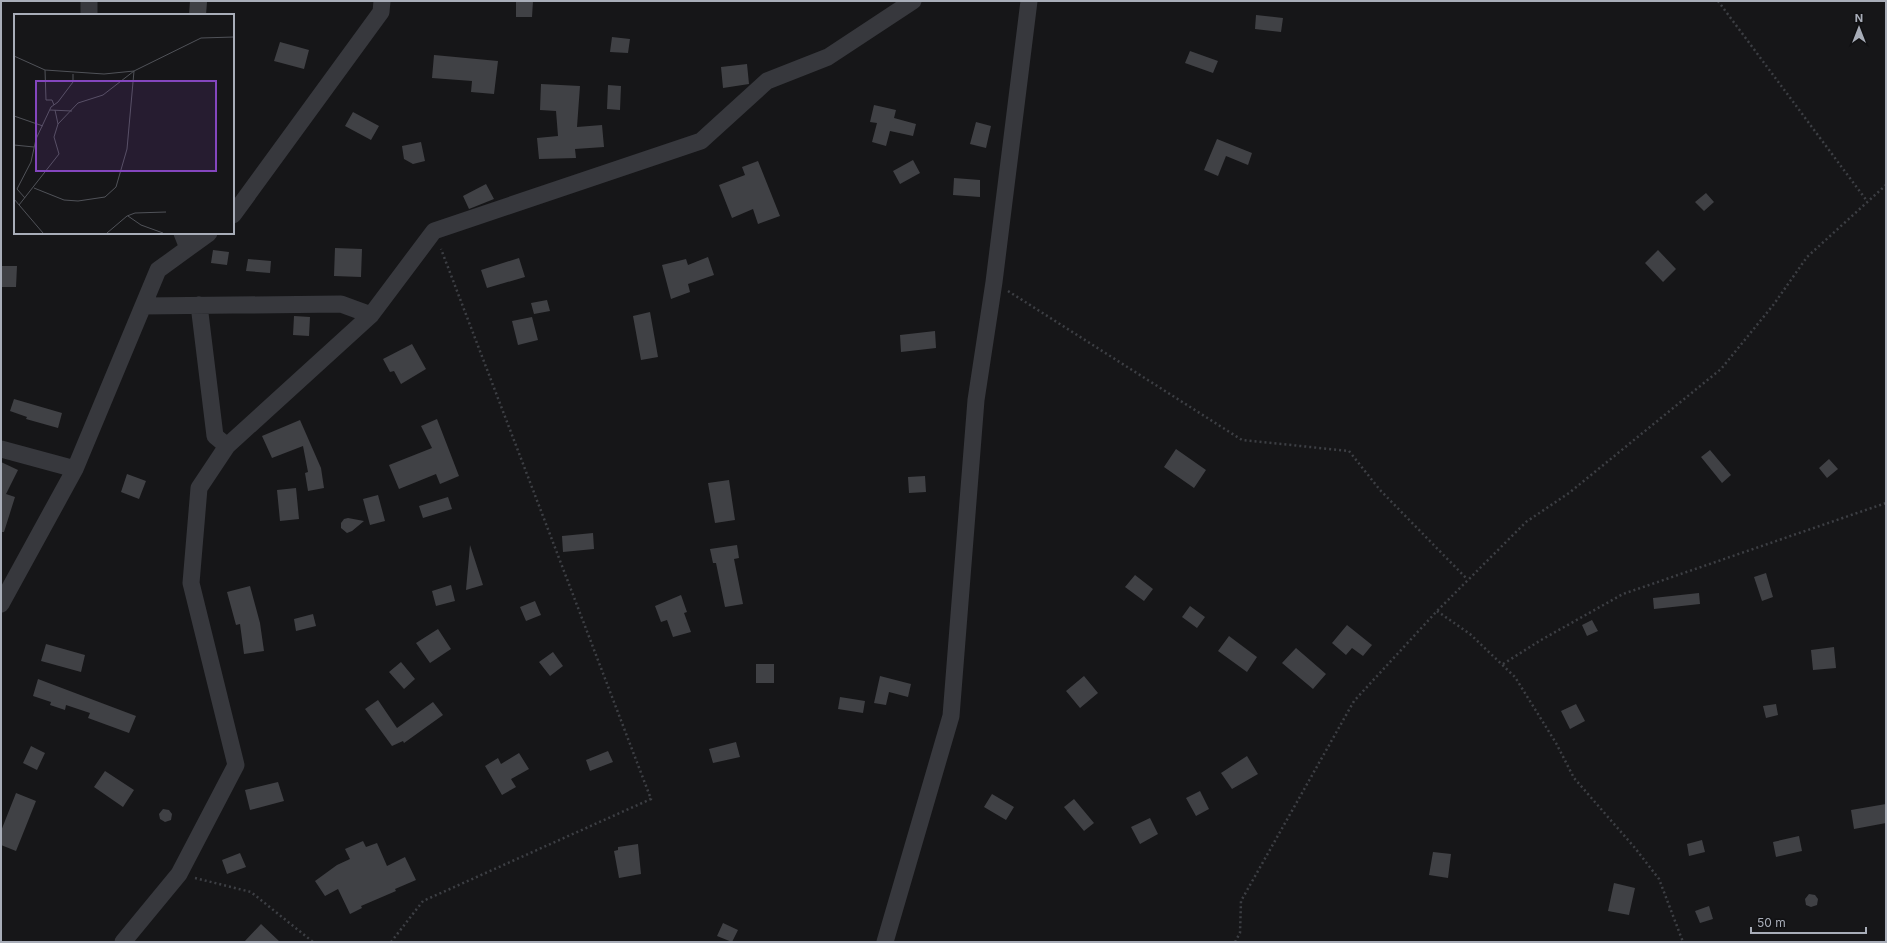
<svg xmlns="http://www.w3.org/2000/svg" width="1887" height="943" font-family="Inter,sans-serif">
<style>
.building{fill:#404145}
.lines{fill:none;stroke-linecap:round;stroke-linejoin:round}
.path{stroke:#3d3f44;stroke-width:2.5;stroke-dasharray:2 3;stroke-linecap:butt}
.street{stroke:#37383d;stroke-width:17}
.inset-road{fill:none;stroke:#505258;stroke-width:1}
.view{fill:#8446be;fill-opacity:0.15;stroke:#8446be;stroke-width:2}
.inset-edge{fill:none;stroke:#a8adb8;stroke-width:2}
</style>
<rect width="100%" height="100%" fill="#161618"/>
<path class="building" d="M190,1L207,2L206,15H189Z
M516,1H533L532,17H516Z
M1256,15L1283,18L1281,32L1255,29Z
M612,37L630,39L628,53L610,52Z
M280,42L309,50L304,69L274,61Z
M1190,51L1218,61L1213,73L1185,63Z
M434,55L498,61L494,94L471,92L472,81L432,78Z
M747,64L749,84L723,88L721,67Z
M541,84L580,86L577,127L602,125L604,147L575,149L576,158L539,159L537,138L558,136L556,111L540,110Z
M608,85L621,86L620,110L607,109Z
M874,105L896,110L894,118L916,124L913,136L890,131L886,146L872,142L877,123L870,122Z
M353,112L379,126L371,140L345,126Z
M976,122L991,126L986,148L970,144Z
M1217,139L1252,153L1248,165L1226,156L1218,176L1204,170Z
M421,142L425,161L413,164L404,159L402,146Z
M913,160L920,173L900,184L893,171Z
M758,161L780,216L758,224L753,209L732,218L719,185L745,175L742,167Z
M954,178L980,180V197L953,195Z
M486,184L494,199L469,209L463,196Z
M1706,193L1714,202L1704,211L1695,202Z
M335,248L362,249L361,277L334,276Z
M213,250L229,252L227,265L211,263Z
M1658,250L1676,269L1663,282L1645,263Z
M708,257L714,275L688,284L690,292L671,299L662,265L686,259L688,265Z
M519,258L525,277L487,288L481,270Z
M248,259L271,261L270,273L246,271Z
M1,266H17L16,287H1Z
M547,300L550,311L534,314L531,303Z
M650,312L658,357L641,360L633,316Z
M294,316L310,317L309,336L293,335Z
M532,317L538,340L518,345L512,321Z
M935,331L936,348L901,352L900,335Z
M412,344L426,369L401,384L394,371L390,372L383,359Z
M14,399L62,413L58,428L26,419L27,417L10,411Z
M437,419L459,476L440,484L436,474L399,489L389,465L432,448L421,426Z
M300,420L321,468L324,488L308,491L305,473L308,472L303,446L272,458L262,436Z
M1176,449L1206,470L1194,488L1164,467Z
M1710,450L1731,475L1722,483L1701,457Z
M1829,459L1838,469L1827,478L1819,468Z
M1,462L18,470L6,494L15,497L4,532H1Z
M127,474L146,481L139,499L121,492Z
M925,476L926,492L909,493L908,477Z
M729,480L735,520L715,523L708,483Z
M296,488L299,519L280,521L277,490Z
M378,495L385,521L370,525L363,499Z
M448,497L452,509L423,518L419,506Z
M348,518L364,521L352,531L347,533L341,528V523L344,519Z
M593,533L594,549L563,552L562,536Z
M470,545L483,585L466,590Z
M737,545L739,558L734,559L743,604L725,607L716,563H713L710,549Z
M1766,573L1773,597L1762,601L1754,577Z
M1135,575L1153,589L1144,601L1125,587Z
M451,585L455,601L436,606L432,591Z
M250,586L260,623L264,651L244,654L240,624L236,625L227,592Z
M1699,593L1700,604L1654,609L1653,598Z
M681,595L687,612L684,613L691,632L673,637L667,620L661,622L655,606Z
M535,601L541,615L526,621L520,607Z
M1190,606L1205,617L1197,628L1182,617Z
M313,614L316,626L296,631L294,619Z
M1592,620L1598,631L1587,636L1582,625Z
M1347,625L1372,645L1363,656L1352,648L1346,655L1332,643Z
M438,629L451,649L430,663L416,643Z
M1229,636L1257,657L1247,672L1218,651Z
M46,644L85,655L81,672L41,661Z
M1834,647L1836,668L1813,670L1811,650Z
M1296,648L1326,674L1313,689L1282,663Z
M553,652L563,666L550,676L539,662Z
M401,662L415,679L404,689L389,672Z
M756,664H774V683H756Z
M880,676L911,684L908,697L889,692L886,705L874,703Z
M1084,676L1098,693L1080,708L1066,691Z
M38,679L136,716L129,733L88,718L90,713L66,705L65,710L50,705L51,702L33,696Z
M840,697L865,701L863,713L838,709Z
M378,700L397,728L433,702L443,715L404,743L403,741L392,746L365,709Z
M1576,704L1585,721L1570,729L1561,711Z
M1776,704L1778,715L1766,718L1763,706Z
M736,742L740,757L713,763L709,749Z
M31,746L45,753L37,770L23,763Z
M608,751L613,762L590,771L586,760Z
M519,753L529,769L511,779L516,787L502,795L485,766L498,758L501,764Z
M1247,756L1258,774L1232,789L1221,773Z
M105,771L134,790L123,807L94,787Z
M278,782L284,801L250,810L245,790Z
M1200,791L1209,809L1196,816L1186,798Z
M16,793L36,801L16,851L1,845V831Z
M992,794L1014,807L1006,820L984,807Z
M1074,799L1094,823L1084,831L1064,807Z
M1886,804V823L1854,829L1851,810Z
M163,809L169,810L172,814L171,820L165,822L160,819L159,814Z
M1150,818L1158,834L1140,844L1131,827Z
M1799,836L1802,851L1776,857L1773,842Z
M1702,840L1705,852L1689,856L1687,844Z
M363,841L366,847L377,843L387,866L405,857L416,880L395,889L396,891L361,906L362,908L350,914L338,889L325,896L315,881L337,865L350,859L345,849Z
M638,844L641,874L619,878L614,851L618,850V847Z
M1433,852L1451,854L1448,878L1429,875Z
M240,853L246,867L227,874L222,860Z
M1614,883L1635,888L1629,915L1608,911Z
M1809,894L1815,895L1818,899L1817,905L1811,907L1806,905L1805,899Z
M1709,906L1713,919L1700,923L1695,911Z
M723,923L738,930L732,942L717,936Z
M261,924L280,942H244Z"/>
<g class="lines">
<path class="path" d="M1718,1L1867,201
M1008,291L1242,440L1349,451L1380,490L1467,579
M1437,611L1470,634L1515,677L1556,743L1574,778L1635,848L1659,879L1683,942
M1503,664L1541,640L1623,594L1886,503
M195,878L251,892L313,942
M391,942L423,901L651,799L441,249
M1235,942L1240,933L1241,901L1354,701L1437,611L1526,522L1569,493L1721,369L1774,304L1807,257L1886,185"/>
<path class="street" d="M89,15V1
M233,215L381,12L382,1
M182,233L188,248
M199,305L215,436L227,446
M143,306L341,304L371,315
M1,449L75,469
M1,604L75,469L158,270L209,233
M123,942L179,874L236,765L191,583L199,488L227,446L371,315L434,231L701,141L767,81L828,57L913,1
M885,942L951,716L976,400L994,282L1029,1"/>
</g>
<g transform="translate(14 14)">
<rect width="220" height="220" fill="#161618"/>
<path class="inset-road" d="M0,42L31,56L90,60L120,57L187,24L220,23M31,56L32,86H38L40,91M36,96L58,97M41,96L44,110M0,102L29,112M0,131L20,133M20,174L50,186L64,187L91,183L102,173L113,135L120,57M11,184L3,175L17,148L22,125L37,93L44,88L59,68V60M0,185L29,219M5,191L45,140L40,123L44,110L64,89L89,81L120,57M114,202L127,211L149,219M93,219L113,202L121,199L152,198"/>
<path class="view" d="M22,67H202V157H22Z"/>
<rect width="220" height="220" class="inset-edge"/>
</g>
<rect width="1887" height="943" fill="none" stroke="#a8adb8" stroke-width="4"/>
<g transform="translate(1859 28)" stroke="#111113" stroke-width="3" paint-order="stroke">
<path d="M0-3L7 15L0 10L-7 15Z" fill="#a8adb8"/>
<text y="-6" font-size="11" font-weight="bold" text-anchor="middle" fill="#a8adb8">N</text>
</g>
<path d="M1751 927v6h115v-6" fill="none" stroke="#a8adb8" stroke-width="2"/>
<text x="1757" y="927" font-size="12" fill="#a8adb8" stroke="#111113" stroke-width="3" paint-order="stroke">50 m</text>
</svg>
